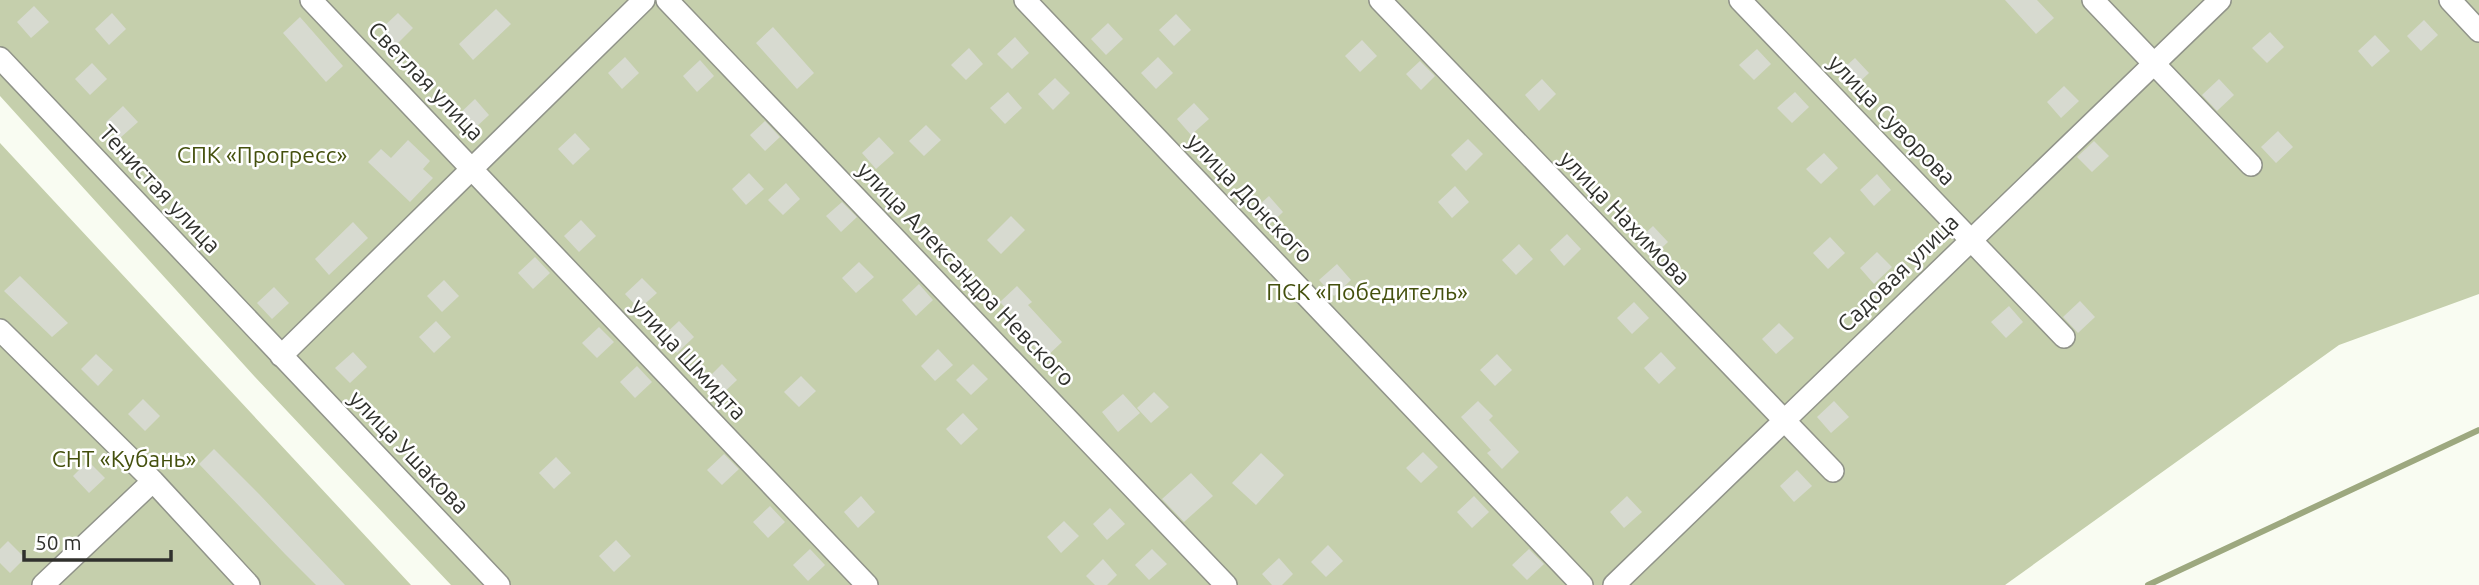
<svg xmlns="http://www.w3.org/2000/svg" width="2479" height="585" font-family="Ubuntu,sans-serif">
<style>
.green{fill:#c5cfac}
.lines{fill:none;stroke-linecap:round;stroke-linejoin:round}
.stream{stroke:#9da87f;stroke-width:6}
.building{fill:#d7dad0}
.minor-casing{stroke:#91948a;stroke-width:24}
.minor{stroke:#fff;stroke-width:21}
.labels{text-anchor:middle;stroke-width:5;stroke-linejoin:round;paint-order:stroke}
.street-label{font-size:23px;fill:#30312d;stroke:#fff}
.park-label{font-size:23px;fill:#44500d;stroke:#fff}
</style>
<rect width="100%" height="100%" fill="#f9fcf2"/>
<path class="green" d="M0,0H2479V294L2339,345L2005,585H451L255,377L0,96Z
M0,143L411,585H0Z"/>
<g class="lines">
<path class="stream" d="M2148,585L2479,430"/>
</g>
<path class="building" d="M2005,0H2037L2054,18L2036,34Z
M34,6L49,22L31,38L17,22Z
M496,9L511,24L473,60L459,44Z
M112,13L126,29L109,45L95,29Z
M398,13L413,28L396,45L381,29Z
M1176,14L1191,30L1174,46L1159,30Z
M300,17L343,66L326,82L283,33Z
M2424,20L2438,35L2421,51L2407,36Z
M1108,23L1123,39L1106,55L1091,39Z
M773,27L814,73L797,89L756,43Z
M2270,32L2284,47L2267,63L2252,48Z
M2375,35L2390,51L2372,67L2358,51Z
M1015,37L1029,53L1012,69L997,54Z
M1362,40L1377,56L1360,72L1345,56Z
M969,48L983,64L966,80L951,65Z
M1757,49L1771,64L1754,80L1739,65Z
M625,57L639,73L622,89L608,73Z
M1158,57L1173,73L1156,89L1141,73Z
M1855,58L1869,73L1852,89L1837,74Z
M700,60L714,76L697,92L683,76Z
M1420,61L1435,76L1421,90L1406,74Z
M92,63L107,79L90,95L75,79Z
M1055,78L1070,93L1053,110L1038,94Z
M1542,79L1556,94L1539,111L1525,95Z
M2219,79L2234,95L2217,111L2202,95Z
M2064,86L2079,101L2061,118L2047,102Z
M1008,92L1022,108L1005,124L990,108Z
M1795,92L1809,107L1792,123L1777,108Z
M475,99L489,115L472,131L457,116Z
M1194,103L1209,119L1191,135L1177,119Z
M123,106L138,122L120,138L106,122Z
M765,121L780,137L765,151L750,135Z
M926,125L941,140L924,156L909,141Z
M2278,131L2293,147L2276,163L2261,147Z
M575,133L590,149L573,165L558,149Z
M879,137L894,153L876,169L862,153Z
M1468,139L1483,154L1466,171L1451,155Z
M408,140L430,161L423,169L433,178L410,202L368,162L381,149L391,158Z
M2094,141L2109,156L2092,172L2077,157Z
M1824,153L1838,168L1821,184L1806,169Z
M749,173L764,189L746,205L732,189Z
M1877,174L1891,190L1874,206L1860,190Z
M786,183L800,199L783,215L768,200Z
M1455,186L1469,202L1452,218L1438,202Z
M1269,196L1283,212L1266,228L1251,212Z
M842,202L857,217L841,232L826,216Z
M1011,216L1025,230L1001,254L987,240Z
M581,220L596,236L579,252L564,236Z
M353,222L368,238L329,275L315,259Z
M1653,226L1668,242L1651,258L1636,242Z
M1567,234L1581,249L1564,266L1550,250Z
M1830,237L1845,253L1828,269L1813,253Z
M1519,244L1533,259L1516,275L1502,260Z
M1877,252L1892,267L1874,284L1860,268Z
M535,257L550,273L533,289L518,273Z
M859,262L874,277L856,293L842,278Z
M1337,264L1351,280L1334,296L1319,280Z
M20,276L68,323L52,337L4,291Z
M642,278L657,293L639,309L625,294Z
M444,280L459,296L442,312L427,296Z
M919,284L933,300L916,316L902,300Z
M1017,286L1032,302L1028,305L1062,342L1045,358L1030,342L1034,339L1000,302Z
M274,287L289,303L272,319L257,303Z
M2080,301L2095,317L2078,333L2063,317Z
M1634,302L1649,318L1632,334L1617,318Z
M2009,306L2023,322L2006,338L1991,322Z
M436,321L451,337L434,353L419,337Z
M679,321L694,337L677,353L662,337Z
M1779,323L1794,338L1776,354L1762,339Z
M599,327L614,342L597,358L582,343Z
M938,349L953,365L935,381L921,366Z
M353,352L367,367L350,383L335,368Z
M1661,352L1676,368L1659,384L1644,368Z
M96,354L113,370L98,386L81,369Z
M1497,354L1512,370L1495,386L1480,370Z
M722,364L737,380L720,396L705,381Z
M973,364L988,379L971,395L956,380Z
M637,366L652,382L635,398L620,382Z
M801,376L816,391L799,407L784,392Z
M1154,392L1169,407L1151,423L1137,408Z
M1123,394L1140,413L1118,432L1102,412Z
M143,399L160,416L145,431L128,414Z
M1478,401L1493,416L1489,420L1519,452L1502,469L1487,453L1491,450L1461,417Z
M1834,401L1849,417L1831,433L1817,417Z
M963,413L978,429L961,445L946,429Z
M214,449L259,494L345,585H316L285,554L199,464Z
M1423,452L1438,467L1421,483L1406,468Z
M1261,453L1284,475L1256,505L1232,483Z
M724,454L739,469L722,485L707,470Z
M556,457L571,473L554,489L539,473Z
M88,461L105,478L89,493L73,476Z
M1797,470L1812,486L1794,502L1780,486Z
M1191,473L1213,496L1184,522L1162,499Z
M861,496L875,512L858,528L844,512Z
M1474,496L1489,512L1472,528L1457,512Z
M1627,496L1642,512L1624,528L1610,512Z
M770,506L785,522L768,538L753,522Z
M1110,508L1125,524L1107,540L1093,524Z
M1064,521L1079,536L1061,553L1047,537Z
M616,540L631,556L614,572L599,556Z
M8,541L25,558L10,573L0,563V549Z
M1328,545L1343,561L1326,577L1311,562Z
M810,549L825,565L808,581L793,565Z
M1152,549L1167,564L1149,580L1135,565Z
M1529,549L1544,564L1527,580L1512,565Z
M1279,558L1293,574L1282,585H1272L1262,574Z
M1103,559L1117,575L1107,585H1095L1086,576Z"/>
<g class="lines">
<g class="minor-casing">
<path id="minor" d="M311,0L867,585
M667,0L1226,585
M1025,0L1582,585
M1380,0L1833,471
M1740,0L2064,337
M2093,0L2251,165
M2450,0L2479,31
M0,58L499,585
M0,330L153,481L249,585
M281,356L644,0
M43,585L153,481
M1614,585L2220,0"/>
</g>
<use href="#minor" class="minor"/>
</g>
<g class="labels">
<g class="street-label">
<text transform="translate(426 81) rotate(46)" y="8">Светлая улица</text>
<text transform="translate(1892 120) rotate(46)" y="8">улица Суворова</text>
<text transform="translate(160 189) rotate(47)" y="8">Тенистая улица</text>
<text transform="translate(1250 198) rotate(46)" y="8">улица Донского</text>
<text transform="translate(1625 218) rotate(46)" y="8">улица Нахимова</text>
<text transform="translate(1898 273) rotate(-44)" y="8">Садовая улица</text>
<text transform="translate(966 274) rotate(46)" y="8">улица Александра Невского</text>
<text transform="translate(689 359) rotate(47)" y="8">улица Шмидта</text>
<text transform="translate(409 452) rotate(46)" y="8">улица Ушакова</text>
</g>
<g class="park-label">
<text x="262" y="163">СПК «Прогресс»</text>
<text x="1367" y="300">ПСК «Победитель»</text>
<text x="124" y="467">СНТ «Кубань»</text>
</g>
</g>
<path d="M24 550v10h147v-10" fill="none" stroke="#30312d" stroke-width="3.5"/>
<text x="35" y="550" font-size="21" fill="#30312d" stroke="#ffffff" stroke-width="5" paint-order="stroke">50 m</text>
</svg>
